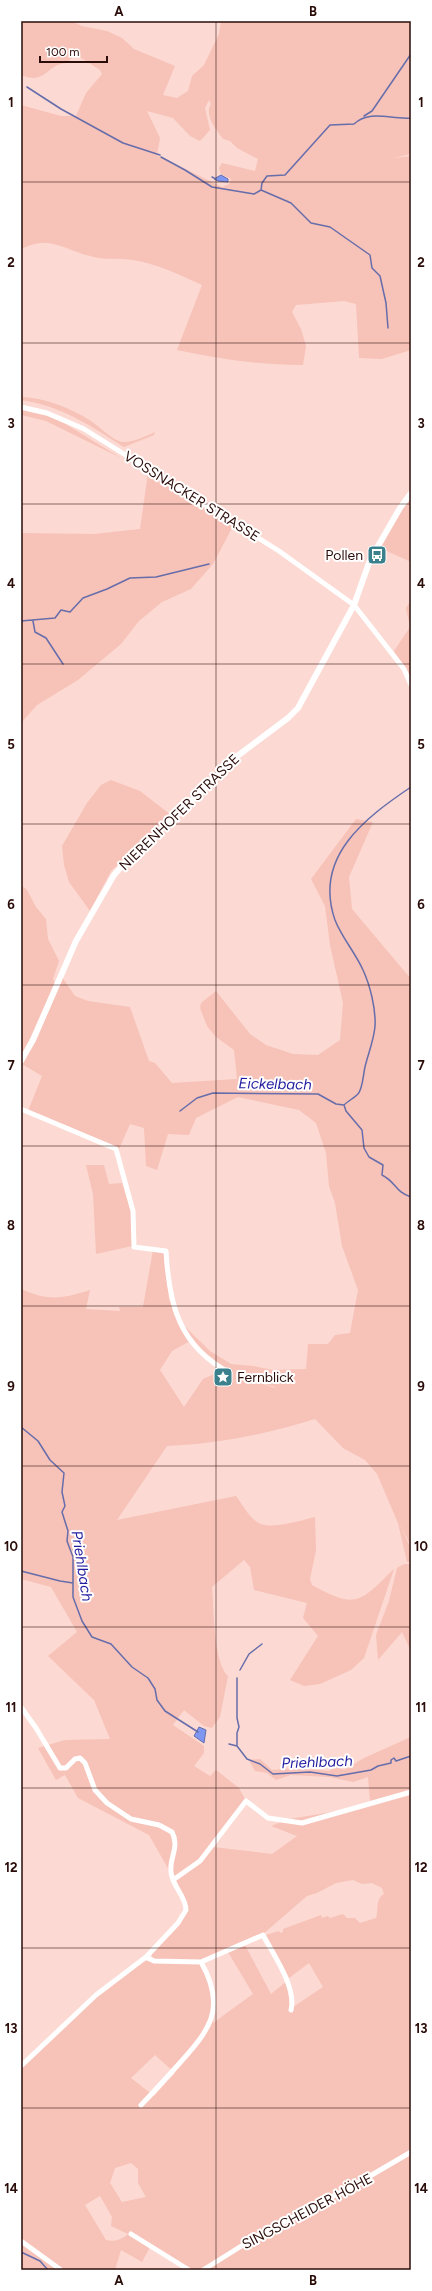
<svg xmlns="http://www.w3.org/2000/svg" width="432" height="2291" font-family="Figtree,sans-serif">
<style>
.green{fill:#f7c2b7;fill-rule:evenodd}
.water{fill:#7f97f1;stroke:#666dab}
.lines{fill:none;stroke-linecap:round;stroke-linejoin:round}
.stream{stroke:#666dab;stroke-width:1.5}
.minor{stroke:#fff;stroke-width:5}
.tertiary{stroke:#fff;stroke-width:6}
.grid{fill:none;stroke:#2a0c08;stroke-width:1;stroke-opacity:0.55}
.labels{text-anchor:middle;stroke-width:4;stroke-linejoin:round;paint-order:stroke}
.street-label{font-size:14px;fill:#2a0c08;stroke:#fff}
.poi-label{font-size:14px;fill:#2a0c08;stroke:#fff;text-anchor:end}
.water-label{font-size:15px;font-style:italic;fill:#211b9f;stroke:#fff}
.neatline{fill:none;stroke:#2a0c08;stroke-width:1.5}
.grid-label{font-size:13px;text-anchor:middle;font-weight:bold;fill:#2a0c08}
</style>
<rect width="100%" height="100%" fill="#fcd9d2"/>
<path class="green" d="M21,21H71L82,26L107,31L122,38L134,49L175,66L163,95L177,98L188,91L192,76L204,65L219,34L221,21H411V154L393,158L411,156V350L382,359L359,358L356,304L344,301L296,305L292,312L301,329L306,346L303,365C259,365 219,359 177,350L202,285C180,275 158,264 133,260C120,258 106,260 94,257C65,251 52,234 21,249V105L61,116H76L86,93L102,74L100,70L75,54L67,63C47,63 46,86 21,75ZM209,100L211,104C204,116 216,129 223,139L230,141L237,148L258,159L255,171L222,163L219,168L221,174L231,179L229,184L222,187L157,155L160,138L147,111L173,118L190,136L200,141L210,130L205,108Z
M21,397C45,398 71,408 91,421C100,427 112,440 122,442C131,443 147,436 155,432L154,435L124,447C89,425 62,406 21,400Z
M21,410L47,416L64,423L121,458L46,421L21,415Z
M148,473L233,526L213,564L191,589L162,602L139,621L121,644L78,680L37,705L21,723V533L94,534L140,529Z
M411,496V562L380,548L401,509Z
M411,600V678L394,651L410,627L406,608Z
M111,780L140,791L171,815L111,871L90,911L69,882L64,865L62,846L87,803L101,785Z
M356,819L373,822L349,877L352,909L411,979V1546L399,1522L411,1549V1562H407L398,1523L377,1474L365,1460L343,1448L315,1419C267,1434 218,1444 167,1446L117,1520L236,1496C242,1504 249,1517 257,1522C269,1531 302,1520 315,1517L316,1550L310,1579L312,1585C357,1610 360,1602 394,1569L364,1658L351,1670L320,1684L304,1686L290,1680L318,1636L303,1618L307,1603L254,1590L250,1567L244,1560L212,1587C214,1608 213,1662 228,1676L220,1717L212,1728L204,1726L184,1710L173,1725L204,1746V1753L194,1766L210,1776L216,1770L239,1788L246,1801L207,1853L174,1879L149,1835L78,1798L65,1775L56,1780L38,1748L65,1740L110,1739L94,1700L48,1656L77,1632L51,1587L21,1579V1289C48,1301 62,1299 90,1290L86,1309L120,1311L119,1307H143L153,1250L164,1254L169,1299L175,1317L210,1351L231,1364L253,1366L273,1370L306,1369L308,1344H328L335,1335L350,1333L358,1290L342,1246L335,1203L329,1186L326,1153L316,1123L299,1110L238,1097L196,1118L189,1135L168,1134L157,1170L146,1166L144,1128L130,1124L119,1149L113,1145L28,1111L42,1076L22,1064L36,1039L62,977L75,996L88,1001L130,1007L149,1061L155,1063L172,1083L237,1079L234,1050L216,1037L207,1026L200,1008L201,1003L216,991L250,1034L266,1045L293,1054L318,1055L340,1040L343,1003L330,945L325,906L311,879ZM190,1341L199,1353L221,1371L203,1379L184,1407L160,1370L172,1351ZM225,1372L275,1387V1388Z
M21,885L27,890L36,907L46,919L48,939L59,961L53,979L55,983L21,1058Z
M86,1165H104L109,1184L122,1183L131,1212L132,1246L96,1254L93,1194Z
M404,1564H411V1651L402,1632L378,1660L376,1635L389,1601L397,1568Z
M411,1737V2270H187L150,2247L142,2262L121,2250L115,2270H21V2066L99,1994L143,1961L204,1964L215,2004L213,2023L253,1994L228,1952L245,1945L271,1994L287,1981L290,2009L323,1987L309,1963L289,1978L266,1935L279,1931L280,1933L283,1932V1929L321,1915L322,1918L328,1916L330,1918L343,1914L347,1918H355L360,1923L376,1918C379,1910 375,1899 384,1894L382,1888L372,1883L362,1884L353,1880L336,1883L317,1893L307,1896L263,1934L200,1961L153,1959L151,1953L185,1911L174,1880L213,1847L272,1854L297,1836L271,1826L289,1819L332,1812L370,1801L368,1777L353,1782L329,1777L291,1775L276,1780L267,1773L255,1771L249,1760L260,1759L272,1770L294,1768L329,1771L337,1766L344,1770L364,1758ZM155,2055L175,2073L154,2096L131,2078ZM131,2163L138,2169V2183L146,2197L122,2202L110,2183L115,2168ZM100,2196L112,2217L111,2226L128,2234C122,2240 113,2242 106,2240L85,2205Z"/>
<path class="water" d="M221,175L228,179V182L218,181L214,179Z
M199,1727L206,1730L204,1743L194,1736Z"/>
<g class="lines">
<path class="stream" d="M27,87L61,109L123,143L160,155
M364,116L372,111L411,54
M161,157L185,170L212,187L254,194L261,190L291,203L311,223L330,227L370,255L372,268L380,276L386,303L388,328
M212,177L214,178
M261,190L262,183L267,176L285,175L330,125L354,124C370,109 391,120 411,118
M21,621L55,618L61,610L70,612L83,598L107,589L130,578L156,577L209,564
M33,621L35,632L46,638L63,664
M344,1105C348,1101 354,1098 358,1094C363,1088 363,1075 365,1067C368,1054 374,1040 375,1026C376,1009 370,985 363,970C355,952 342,938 335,920C313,857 365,818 411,787
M180,1111L197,1098L213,1093L318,1094L336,1104L344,1105L346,1111L362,1130L364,1148L369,1157L383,1165L382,1175C396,1182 395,1192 411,1197
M21,1427L38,1441L50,1460L64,1473L62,1492L65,1506L62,1512L68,1531L67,1541L73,1557V1597L82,1621L92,1637L111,1644L132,1667L148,1678L155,1689L157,1700L165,1711L198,1732
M21,1571L60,1581L73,1583
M240,1670L249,1654L262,1644
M237,1678V1718L239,1727L237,1733V1746
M229,1744L237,1746L247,1759L260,1764L273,1774L310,1772L337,1776L371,1770L378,1766L391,1763V1760L394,1758L396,1761L411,1756
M21,2252L40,2261L48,2270"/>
<path class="minor" d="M21,407L47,413L84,429L279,551L354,605L404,669L411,685
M21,1109L116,1149L133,1211L134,1247L166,1251C169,1305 179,1346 230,1373
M21,1707L36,1728L60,1768H66L75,1759L80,1758L85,1763L95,1790L107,1803L131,1819L159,1825L172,1832C180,1847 169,1858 171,1872C172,1886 186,1896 186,1910L178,1923L146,1957L96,1995L21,2066
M173,1880L200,1861L246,1801L268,1818L302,1823L411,1792
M146,1957L154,1961L201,1962L263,1935C273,1954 297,1988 291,2010
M141,2105C154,2092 166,2078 178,2065C210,2030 227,2008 201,1962
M131,2234L189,2270
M21,2241L61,2270
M203,2270L259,2235L358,2183L411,2152"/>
<path class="tertiary" d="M21,1061L33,1040L76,941L114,875L128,859L181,811L236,757L288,718L298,708L354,605L370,560L400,508L411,493"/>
</g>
<path class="grid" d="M216,21V2270M21,182H411M21,343H411M21,504H411M21,664H411M21,824H411M21,985H411M21,1146H411M21,1306H411M21,1466H411M21,1627H411M21,1788H411M21,1948H411M21,2108H411"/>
<defs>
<g id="bus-square" transform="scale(1)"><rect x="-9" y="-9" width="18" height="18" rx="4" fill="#3a808d" stroke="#fff"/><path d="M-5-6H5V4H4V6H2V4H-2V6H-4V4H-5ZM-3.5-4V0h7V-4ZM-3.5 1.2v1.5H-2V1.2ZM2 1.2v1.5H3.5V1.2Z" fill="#fff"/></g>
<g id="sight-square" transform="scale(1)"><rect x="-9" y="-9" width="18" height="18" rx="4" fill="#3a808d" stroke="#fff"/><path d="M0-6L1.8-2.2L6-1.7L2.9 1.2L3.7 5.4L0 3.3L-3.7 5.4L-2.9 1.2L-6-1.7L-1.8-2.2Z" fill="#fff"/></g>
</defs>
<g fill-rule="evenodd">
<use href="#bus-square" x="377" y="555"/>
<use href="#sight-square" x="223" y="1377"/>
</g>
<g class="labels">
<g class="street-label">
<text transform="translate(192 496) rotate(32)" y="5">VOSSNACKER STRASSE</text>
<text transform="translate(179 812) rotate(-44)" y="5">NIERENHOFER STRASSE</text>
<text transform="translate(307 2211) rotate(-28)" y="5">SINGSCHEIDER HÖHE</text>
</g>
<g class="poi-label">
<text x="363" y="560">Pollen</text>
<text x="237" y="1382" text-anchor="start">Fernblick</text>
</g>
<g class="water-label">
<text transform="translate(275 1084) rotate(1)" y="5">Eickelbach</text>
<text transform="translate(82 1566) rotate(81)" y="5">Priehlbach</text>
<text transform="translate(317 1762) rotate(-2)" y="5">Priehlbach</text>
</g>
</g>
<rect width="432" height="2291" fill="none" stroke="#ffffff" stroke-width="44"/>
<path d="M40 56v6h67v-6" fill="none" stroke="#2a0c08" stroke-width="2"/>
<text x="46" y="56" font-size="12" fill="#2a0c08" stroke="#ffffff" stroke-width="3" paint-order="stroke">100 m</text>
<rect x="22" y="22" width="388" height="2247" class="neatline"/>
<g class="grid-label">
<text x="119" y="16">A</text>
<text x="313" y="16">B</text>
<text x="11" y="107">1</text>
<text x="421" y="107">1</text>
<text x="11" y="267">2</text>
<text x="421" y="267">2</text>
<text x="11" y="428">3</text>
<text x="421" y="428">3</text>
<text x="11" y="588">4</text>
<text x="421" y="588">4</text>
<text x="11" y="749">5</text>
<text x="421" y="749">5</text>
<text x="11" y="909">6</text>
<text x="421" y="909">6</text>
<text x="11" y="1070">7</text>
<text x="421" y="1070">7</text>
<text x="11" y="1230">8</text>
<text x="421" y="1230">8</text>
<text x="11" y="1391">9</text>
<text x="421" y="1391">9</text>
<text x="11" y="1551">10</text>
<text x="421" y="1551">10</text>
<text x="11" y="1712">11</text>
<text x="421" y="1712">11</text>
<text x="11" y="1872">12</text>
<text x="421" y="1872">12</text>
<text x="11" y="2033">13</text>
<text x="421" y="2033">13</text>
<text x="11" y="2193">14</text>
<text x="421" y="2193">14</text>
<text x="119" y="2285">A</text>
<text x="313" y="2285">B</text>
</g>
</svg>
